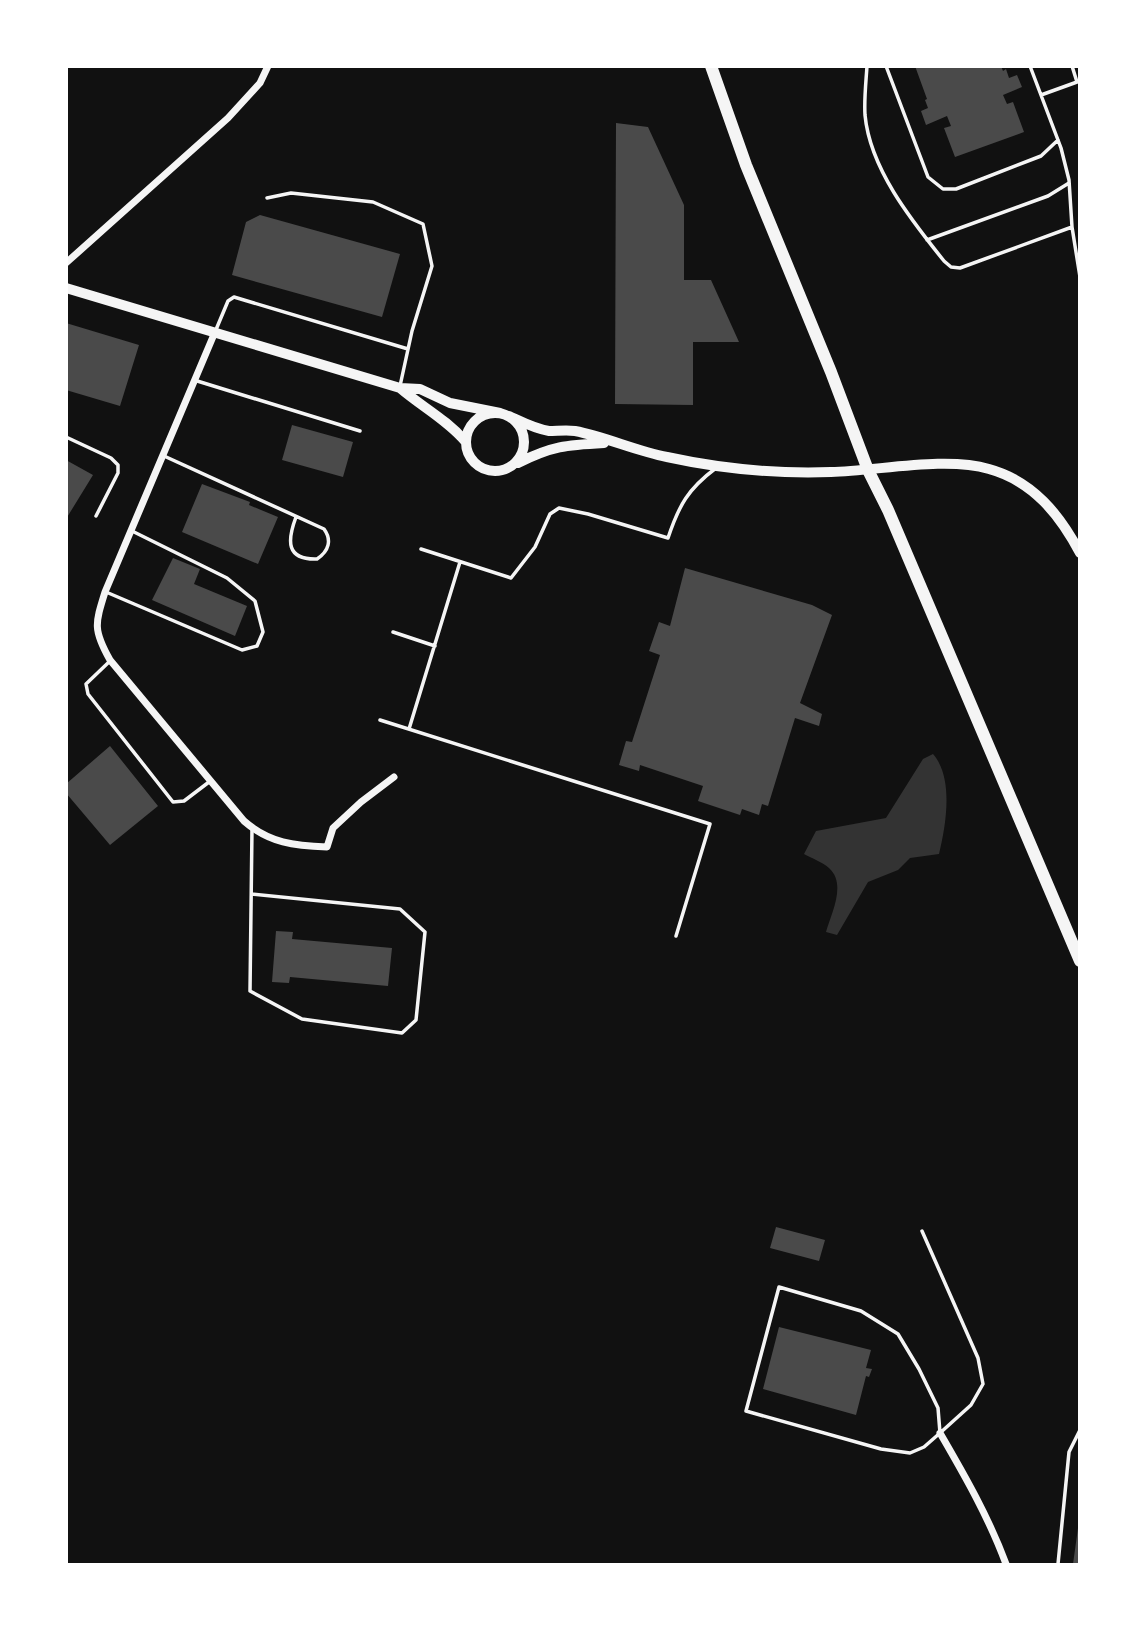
<svg xmlns="http://www.w3.org/2000/svg" width="1146" height="1631" font-family="'Fira Sans',sans-serif">
<style>
.water{fill:#333}
.building{fill:#4a4a4a}
.lines{fill:none;stroke-linecap:round;stroke-linejoin:round}
.service{stroke:#f5f5f5;stroke-width:3.5}
.minor{stroke:#f5f5f5;stroke-width:7}
.tertiary{stroke:#f5f5f5;stroke-width:10}
.primary{stroke:#f5f5f5;stroke-width:12}
</style>
<rect width="100%" height="100%" fill="#111"/>
<path class="water" d="M933,754C954,778 946,825 939,854L910,858L898,870L868,882L837,935L826,932C831,914 847,884 829,868C822,862 811,858 804,854L816,831L886,818L923,759Z"/>
<path class="building" d="M915,66H1001L1003,71L1006,69L1009,78L1017,75L1022,87L1003,95L1007,104L1013,102L1024,132L955,157L944,128L951,126L947,116L926,125L921,111L928,108L925,100L927,99Z
M616,123L648,127L684,205V280H711L739,342H693V405L615,404Z
M260,215L400,254L382,317L232,275L246,222Z
M66,323L139,345L120,406L66,390Z
M292,425L353,442L343,477L282,460Z
M66,460L93,475L66,519Z
M202,484L250,502L249,505L278,517L258,564L182,532Z
M173,558L200,569L194,584L247,606L235,636L152,600Z
M685,568L812,605L832,615L800,703L822,714L819,726L795,718L768,806L762,804L759,815L742,809L740,815L698,801L703,786L640,765L639,771L619,765L626,741L632,742L660,655L649,651L659,622L670,626Z
M110,746L158,806L110,845L66,793V784Z
M276,931L293,932L292,939L392,948L388,986L290,977L289,983L272,982Z
M776,1227L825,1240L819,1261L770,1248Z
M779,1327L871,1350L866,1368L872,1369L869,1377L866,1376L856,1415L763,1389Z
M1078,1528L1080,1564H1073Z"/>
<g class="lines">
<path class="service" d="M867,66C866,82 864,99 865,115C870,169 912,221 944,261L951,267L960,268L1072,227
M886,66L928,177L943,189H956L1041,156L1058,140
M1030,66L1061,148L1069,180L1072,227L1080,277
M1041,95L1077,82L1072,66
M267,198L291,193L373,202L423,224L432,266L412,331L400,386
M927,240L1048,196L1069,183
M215,332L228,301L234,297L408,349
M194,380L360,431
M66,437L111,458L118,465V473L96,516
M164,456L324,529C332,540 329,551 317,559C286,560 287,541 296,517
M421,549L511,578L535,547L550,514L559,508L588,514L668,538C679,505 688,489 716,468
M106,592L242,650L257,646L263,632L255,601L227,578L132,531
M393,632L435,646
M110,661L86,684L88,694L173,802L184,801L209,782
M380,720L710,824L676,936
M409,729L460,562
M252,894L400,909L425,932L416,1020L402,1033L302,1019L250,991L252,829
M922,1231L978,1358L983,1384L971,1405L940,1433
M779,1287L861,1311L898,1334L919,1369L938,1408L940,1433L924,1447L910,1453L881,1449L746,1411Z
M1058,1564L1069,1452L1080,1430"/>
<path class="minor" d="M66,263L228,118L260,83L268,66
M215,332L105,592C95,624 93,630 110,660L244,821C269,843 295,846 327,847L333,828L361,802L394,777
M940,1433C965,1476 989,1518 1006,1564"/>
<path class="tertiary" d="M66,288L400,388L420,389L450,403L500,413
M400,388C422,407 446,419 465,441
M466 442a29 29 0 1 1 58 0a29 29 0 1 1-58 0Z
M509,416C522,422 535,429 549,431C557,431 567,430 575,431C606,437 636,451 667,457C722,469 775,474 831,472C878,471 945,456 989,469C1033,481 1060,515 1080,553
M518,463C552,446 566,445 604,443"/>
<path class="primary" d="M711,66L746,165L831,372L868,470L888,510L1080,961"/>
</g>
<rect width="1146" height="1631" fill="none" stroke="#ffffff" stroke-width="136"/>
</svg>
